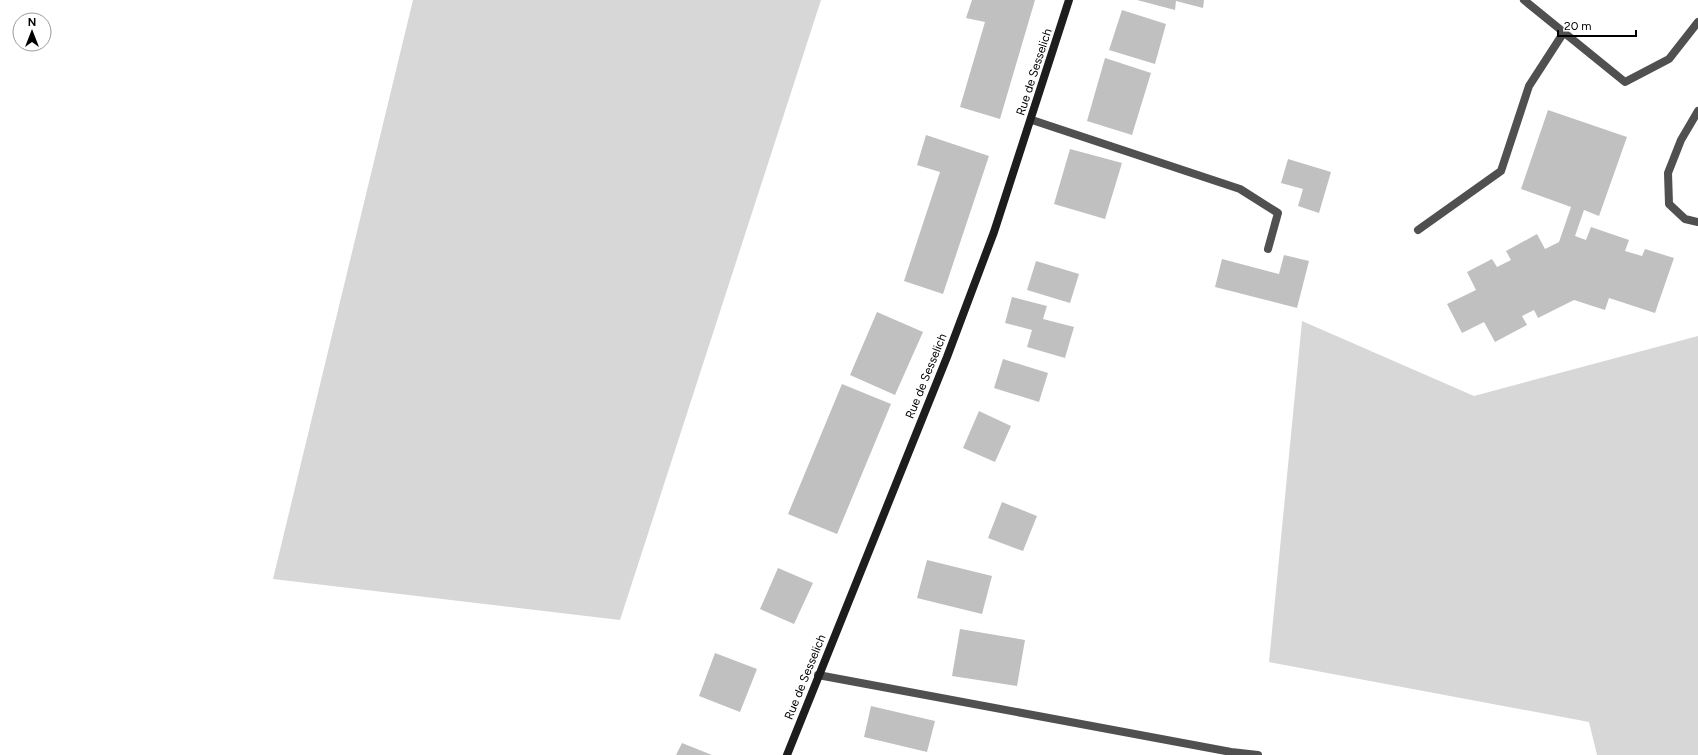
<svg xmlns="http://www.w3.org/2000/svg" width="1698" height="755" font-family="Figtree,sans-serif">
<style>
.green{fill:#d7d7d7}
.building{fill:#c0c0c0}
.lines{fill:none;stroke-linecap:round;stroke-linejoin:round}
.lane{stroke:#505050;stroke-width:8}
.secondary{stroke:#1d1d1d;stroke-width:8}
.labels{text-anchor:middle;stroke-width:4;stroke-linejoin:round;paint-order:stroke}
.street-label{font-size:12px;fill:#000;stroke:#fff}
</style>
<rect width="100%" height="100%" fill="#fff"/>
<path class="green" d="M413,0H821L620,620L273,579Z
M1302,321L1474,396L1698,336V755H1597L1589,722L1269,662Z"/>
<path class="building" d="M972,0H1035L1000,119L960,107L985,22L966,18Z
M1137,0H1204L1203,8L1176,1L1175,10Z
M1122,10L1166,24L1155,64L1109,50Z
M1105,58L1151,73L1132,135L1087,121Z
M1548,110L1627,137L1599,216L1584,210L1575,236L1586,240L1591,227L1629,240L1625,251L1642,256L1645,249L1674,258L1655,313L1609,298L1605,310L1574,300L1538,318L1534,310L1522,316L1527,325L1495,342L1484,322L1462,333L1447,304L1476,290L1467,272L1492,259L1497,267L1511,260L1506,251L1537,234L1545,249L1559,242L1571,207L1521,189Z
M926,135L989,156L943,294L904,281L940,172L917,165Z
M1070,149L1122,163L1105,219L1054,204Z
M1288,159L1331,172L1319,213L1298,206L1303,189L1281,183Z
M1284,255L1309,261L1297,308L1215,287L1222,259L1279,274Z
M1036,261L1079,274L1070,303L1027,290Z
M1012,297L1047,306L1043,319L1074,327L1065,358L1027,347L1032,330L1005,323Z
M877,312L923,332L895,395L850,375Z
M1003,359L1048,373L1039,402L994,388Z
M842,384L891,404L837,534L788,514Z
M979,411L1011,426L995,462L963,448Z
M1002,502L1037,516L1023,551L988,538Z
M927,560L992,576L982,614L917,598Z
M778,568L813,583L794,624L760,609Z
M960,629L1025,640L1017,686L952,676Z
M715,653L757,669L740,712L699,696Z
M871,706L935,721L927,752L864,737Z
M682,743L712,755H676Z"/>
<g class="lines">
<path class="lane" d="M1524,0L1625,82L1669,59L1698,22
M1698,111L1681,140L1668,173L1669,204L1685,219L1698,222
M1032,120L1240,189L1278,213L1268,249
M1418,230L1501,171L1529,86L1564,32
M818,675L1231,752L1258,755"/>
<path class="secondary" d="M787,755L947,357L994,232L1069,0"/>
</g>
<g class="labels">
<g class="street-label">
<text transform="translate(1034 72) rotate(-72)" y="4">Rue de Sesselich</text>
<text transform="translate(926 376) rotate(-68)" y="4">Rue de Sesselich</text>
<text transform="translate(805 677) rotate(-68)" y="4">Rue de Sesselich</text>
</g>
</g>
<g transform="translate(32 32)"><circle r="19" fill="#ffffff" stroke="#999999"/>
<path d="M0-3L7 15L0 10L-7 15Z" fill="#000000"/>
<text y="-6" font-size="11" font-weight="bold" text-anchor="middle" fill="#000000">N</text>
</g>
<path d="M1558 30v6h78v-6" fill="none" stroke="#000000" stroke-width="2"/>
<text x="1564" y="30" font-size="12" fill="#000000" stroke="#ffffff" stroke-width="3" paint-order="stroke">20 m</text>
</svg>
